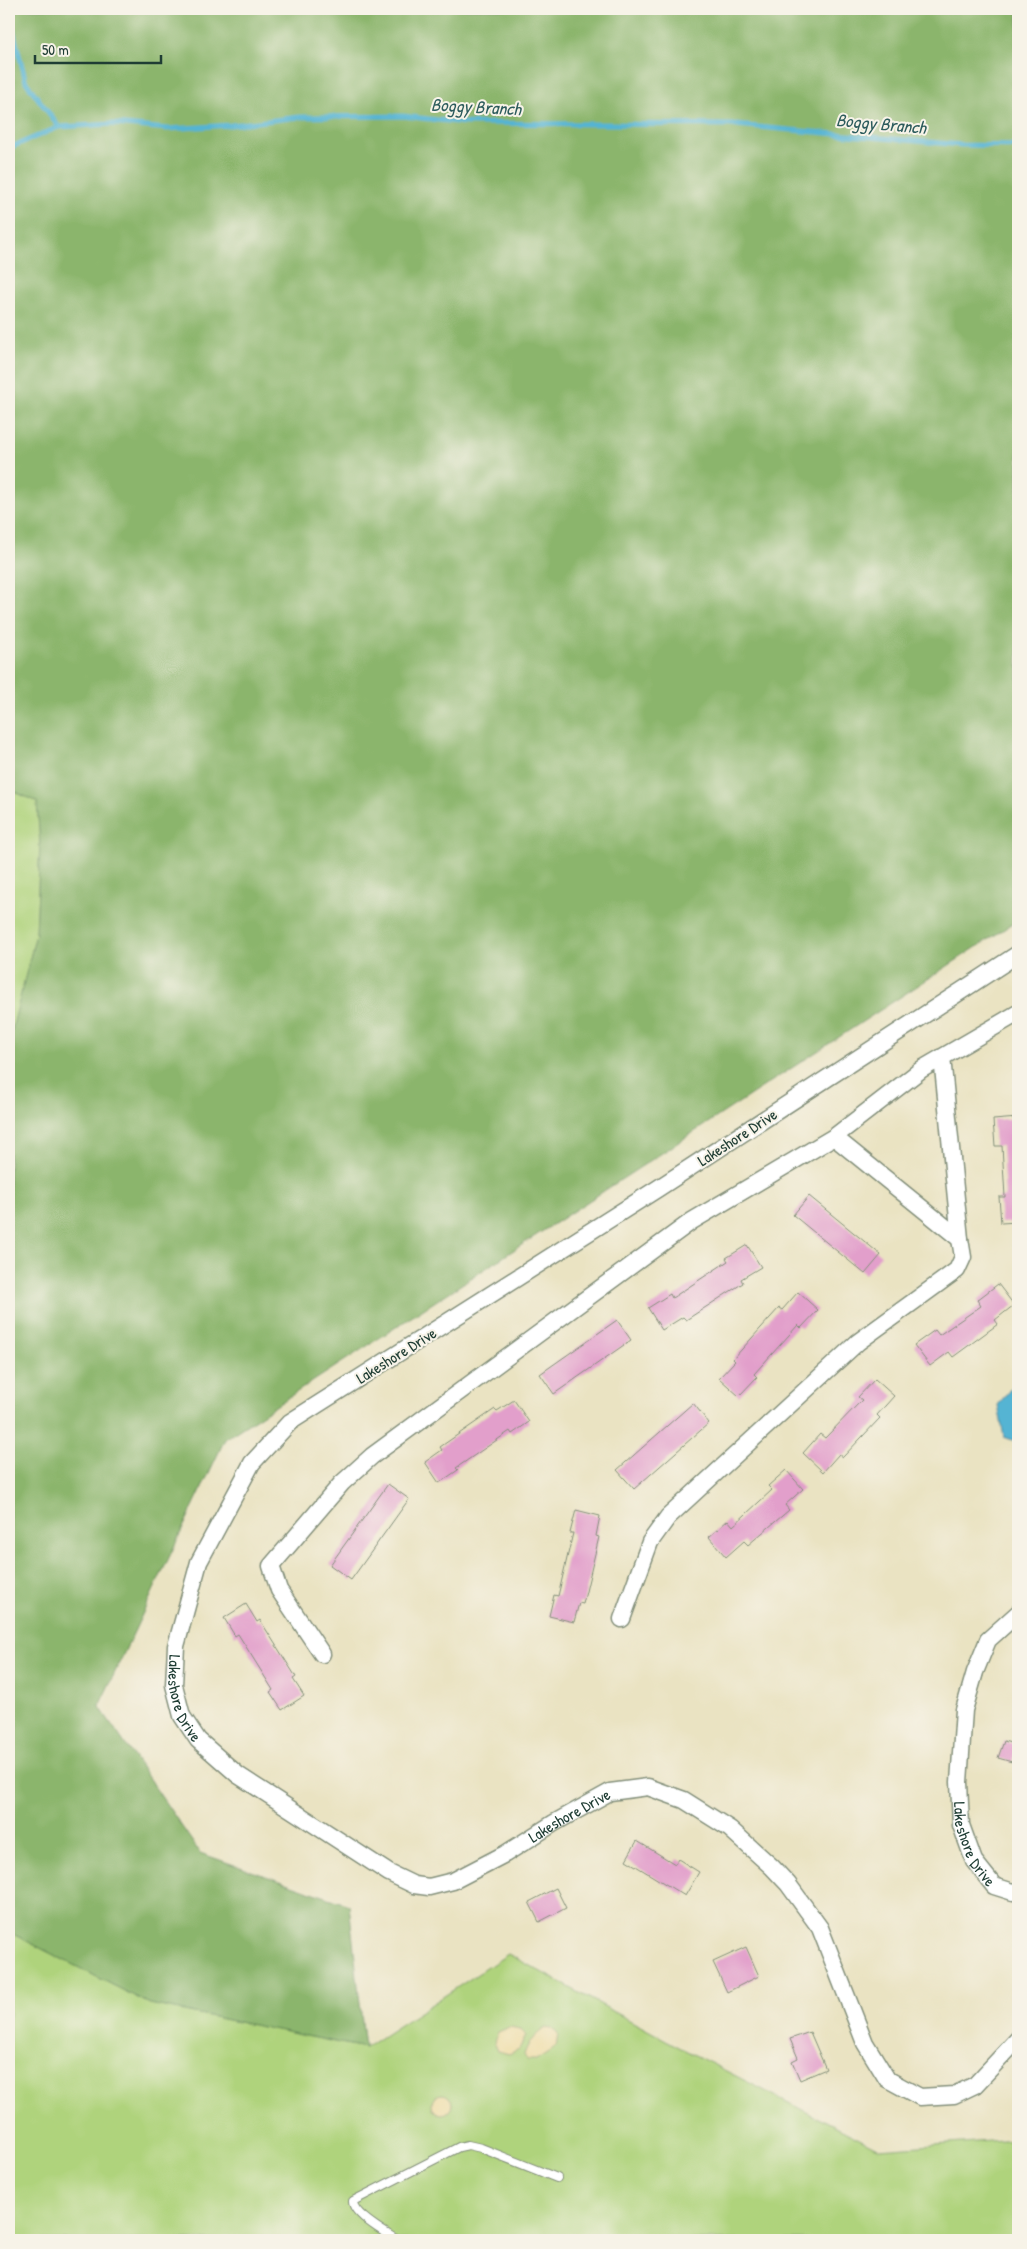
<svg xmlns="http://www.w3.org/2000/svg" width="1027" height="2249" font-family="'Patrick Hand',sans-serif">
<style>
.green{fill:#afd37c;stroke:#678858}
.forest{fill:#8bb56c;stroke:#557950}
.sand{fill:#eeda9e;stroke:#868c69}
.water{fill:#54b4d3;stroke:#3a7884}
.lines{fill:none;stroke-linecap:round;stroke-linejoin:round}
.stream{stroke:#54b4d3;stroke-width:5}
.building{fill:#e29fcb}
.service-casing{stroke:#84907b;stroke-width:10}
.minor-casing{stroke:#84907b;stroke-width:19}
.service{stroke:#fff;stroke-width:8}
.minor{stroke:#fff;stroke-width:16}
.labels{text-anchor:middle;stroke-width:4;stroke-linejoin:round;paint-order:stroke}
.street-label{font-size:16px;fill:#1f3d34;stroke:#f7f3e8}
.water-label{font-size:18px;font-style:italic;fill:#2c5b5c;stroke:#f7f3e8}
</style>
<rect width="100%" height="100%" fill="#f7f3e8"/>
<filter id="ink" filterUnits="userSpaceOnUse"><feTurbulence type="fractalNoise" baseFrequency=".02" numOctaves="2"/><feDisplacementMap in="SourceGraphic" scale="10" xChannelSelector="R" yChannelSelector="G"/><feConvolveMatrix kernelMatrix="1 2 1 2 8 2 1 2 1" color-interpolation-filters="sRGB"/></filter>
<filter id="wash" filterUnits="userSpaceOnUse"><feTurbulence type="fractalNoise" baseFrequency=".0096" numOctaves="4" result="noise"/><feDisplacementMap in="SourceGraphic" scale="20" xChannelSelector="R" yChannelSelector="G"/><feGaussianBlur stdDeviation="1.12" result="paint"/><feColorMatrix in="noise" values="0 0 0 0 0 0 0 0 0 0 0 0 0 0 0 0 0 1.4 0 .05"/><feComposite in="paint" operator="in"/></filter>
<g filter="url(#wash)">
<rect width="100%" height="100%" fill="#eae3c2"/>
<path class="green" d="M9,789L37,802L40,844L36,934L9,1042Z
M9,1932L150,2004L365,2048L508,1954L677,2046L879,2149L1018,2139V2240H9Z"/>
<path class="forest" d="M9,9H1018V920L225,1439L99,1706L200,1853L349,1905L365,2048L150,2004L9,1932V1042L36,934L40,844L37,802L9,789Z"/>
<path class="sand" d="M510,2027L521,2029L526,2036L519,2049L509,2054L498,2051L494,2042L498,2032Z
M546,2028L552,2029L558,2034L556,2047L536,2060H527L524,2055C527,2044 536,2033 546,2028Z
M432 2104a10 10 0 1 1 20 0a10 10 0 1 1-20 0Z"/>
<path class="water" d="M1018,1379V1442L1004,1437L998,1405Z"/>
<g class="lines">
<path class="stream" d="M9,14L26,82L59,127
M9,148L59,127L114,124L168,129L231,125L300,117L403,116L464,123L735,125L962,145L1018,146"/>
</g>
<g id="blocks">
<path class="building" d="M1018,1118V1222L1001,1223L999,1197H1005L1002,1146H995L993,1120Z
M809,1196L881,1255L865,1274L793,1215Z
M747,1245L761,1267L741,1279L743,1283L686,1320L683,1317L662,1330L648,1308L670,1294L672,1298L728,1261L726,1258Z
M998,1284L1014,1305L995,1320L998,1324L953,1357L949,1352L930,1366L914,1345L935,1330L939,1335L981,1306L977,1300Z
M798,1292L818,1310L801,1328L798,1325L754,1374L757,1377L739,1396L719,1378L735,1361L733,1359L779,1308L782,1310Z
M617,1320L631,1340L554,1394L540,1374Z
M875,1379L894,1396L877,1415L880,1418L843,1457L839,1454L823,1472L803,1453L820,1434L825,1438L862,1400L858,1397Z
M514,1400L529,1422L512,1434L510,1431L456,1468L458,1470L439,1483L425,1462L442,1450L440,1447L495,1409L497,1411Z
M693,1403L709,1423L634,1489L617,1470Z
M786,1470L803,1489L785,1505L789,1510L748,1545L744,1541L726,1557L709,1537L728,1520L733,1526L772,1490L768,1486Z
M388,1484L409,1499L351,1580L330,1565Z
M576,1510L600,1516L596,1536L599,1537L583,1604L579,1603L574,1622L549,1616L554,1595L558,1596L573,1533H570Z
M246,1604L257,1622L260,1620L296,1677L293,1679L304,1696L282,1710L270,1692L273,1690L238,1634L235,1636L224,1618Z
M1004,1741L1017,1745L1012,1762L998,1758Z
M637,1841L675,1864L678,1859L699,1872L685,1896L626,1860Z
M556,1888L566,1908L539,1922L529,1902Z
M746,1947L759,1976L727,1992L713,1962Z
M810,2032L826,2069L800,2080L792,2061L798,2058L790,2039Z"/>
</g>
</g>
<g filter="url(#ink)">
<use href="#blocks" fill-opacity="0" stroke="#84907b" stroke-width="1"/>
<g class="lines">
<g class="service-casing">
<path id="service" d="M397,2240C386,2233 352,2214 353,2201L459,2147L468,2145L481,2148L557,2178"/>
</g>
<g class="minor-casing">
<g id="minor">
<path id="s1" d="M1018,954L657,1189L290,1422L252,1463L199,1562L176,1646L174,1685L182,1716L198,1740L238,1775L389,1873L414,1885L429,1887L453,1881L505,1854L554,1823L610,1792L648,1787L684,1800L730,1829L772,1867L788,1884L820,1928L865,2043L887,2079L920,2097L954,2095L975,2085L1018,2039"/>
<path d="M942,1057L960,1239L834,1137L922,1069L1018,1013"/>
<path id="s2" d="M1018,1613L988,1640L975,1672L964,1710L959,1782L961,1825L974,1861L994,1886L1013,1892L1018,1891"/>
<path d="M622,1619L650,1542L668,1517L858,1342L957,1270L963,1257L960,1239"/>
<path d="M322,1654L279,1590L271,1566L342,1483L372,1456L692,1221L834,1137"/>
</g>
</g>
<use href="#service" class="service"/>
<use href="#minor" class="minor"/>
</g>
</g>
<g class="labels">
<g class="street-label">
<text transform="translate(737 1137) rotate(-33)" y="6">Lakeshore Drive</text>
<text transform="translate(396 1355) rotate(-32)" y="6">Lakeshore Drive</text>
<text dy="6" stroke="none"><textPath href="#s1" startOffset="1175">Lakeshore Drive</textPath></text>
<text dy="6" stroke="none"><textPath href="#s1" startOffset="1655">Lakeshore Drive</textPath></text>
<text dy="6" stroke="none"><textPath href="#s2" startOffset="252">Lakeshore Drive</textPath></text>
</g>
<g class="water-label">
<text transform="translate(476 107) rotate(3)" y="6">Boggy Branch</text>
<text transform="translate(881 124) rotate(5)" y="6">Boggy Branch</text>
</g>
</g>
<rect width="1027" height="2249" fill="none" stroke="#f7f3e8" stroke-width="30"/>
<path d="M35 55v8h126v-8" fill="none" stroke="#1f3d34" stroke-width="2.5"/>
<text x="42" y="55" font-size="15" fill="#1f3d34" stroke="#f7f3e8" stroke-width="4" paint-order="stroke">50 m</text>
</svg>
